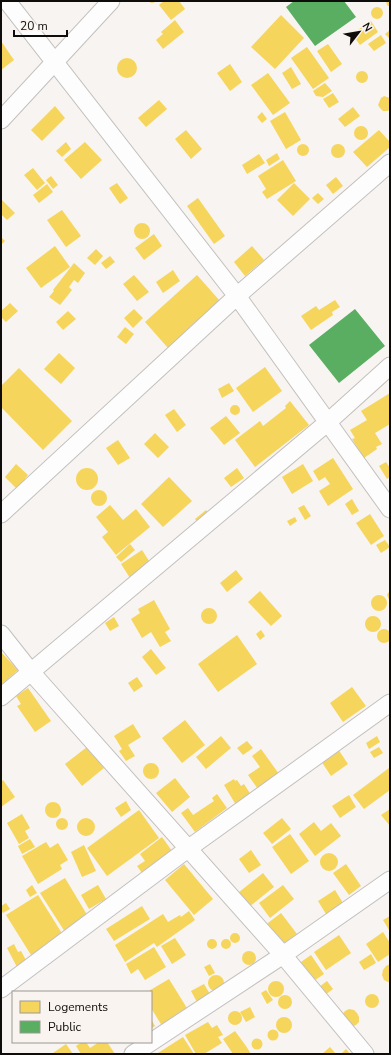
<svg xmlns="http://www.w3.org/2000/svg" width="391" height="1055" font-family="'Nunito Sans',sans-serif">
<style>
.homes{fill:#f6d55c}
.public{fill:#5aae61}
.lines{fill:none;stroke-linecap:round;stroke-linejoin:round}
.minor-casing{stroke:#c3c0be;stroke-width:19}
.minor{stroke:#fefdfd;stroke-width:17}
</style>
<rect width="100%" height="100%" fill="#f7f4f1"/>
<path class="homes" d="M147,1H159L152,3Z
M164,1H179L185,9L171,20L159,5Z
M386,1H390V7L387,5Z
M371 13a6 6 0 1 1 12 0a6 6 0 1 1-12 0Z
M281,15L304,38L275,69L251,47Z
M175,20L184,32L163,49L156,40L163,34L161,32Z
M371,21L378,32L360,45L352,34Z
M390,30V39L385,34Z
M381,35L386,43L374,51L368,44Z
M1,41L14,60L1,70Z
M328,44L342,64L331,72L317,51Z
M307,47L329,78L313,89L291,58Z
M117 68a10 10 0 1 1 20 0a10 10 0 1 1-20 0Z
M230,64L242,82L230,91L217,73Z
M291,67L301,84L292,89L282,73Z
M356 77a6 6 0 1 1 12 0a6 6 0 1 1-12 0Z
M268,73L290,103L273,115L251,85Z
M325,83L332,91L323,97L316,96L313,91Z
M333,93L339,102L329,108L323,99Z
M384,96L390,98V110L387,111H383L380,108L378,105L381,98Z
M159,100L167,109L146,127L138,118Z
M55,106L65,118L42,141L31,130Z
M353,107L360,116L345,127L338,119Z
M262,112L267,119L262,123L257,117Z
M285,112L301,140L286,149L270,121Z
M354 133a7 7 0 1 1 14 0a7 7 0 1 1-14 0Z
M186,130L202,149L191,159L175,139Z
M379,130L390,142V147L367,167L353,152Z
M66,142L71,149L62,157L56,151Z
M85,142L102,160L81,179L64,160Z
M297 150a6 6 0 1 1 12 0a6 6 0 1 1-12 0Z
M331 151a7 7 0 1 1 14 0a7 7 0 1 1-14 0Z
M277,153L280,159L269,166L266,160Z
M259,154L265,163L247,174L242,165Z
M283,160L296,181L267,199L262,192L266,189L258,176Z
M33,168L45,183L37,190L24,175Z
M51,176L58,185L53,189L46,180Z
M336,177L343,186L333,194L326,185Z
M117,183L128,198L120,204L109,188Z
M294,183L310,199L293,216L277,200Z
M47,184L53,192L39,203L33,195Z
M318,193L324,199L318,204L312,198Z
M198,198L225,236L214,244L187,206Z
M1,199L15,213L7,220L1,214Z
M62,210L81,236L66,247L47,220Z
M134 231a8 8 0 1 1 16 0a8 8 0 1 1-16 0Z
M154,234L162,246L144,260L135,248Z
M1,237L5,241L1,245Z
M55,246L70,267L41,288L26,268Z
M252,246L264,260L245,276L234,262Z
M96,249L103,256L95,265L87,258Z
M110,256L115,262L106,269L101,263Z
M74,263L85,273L78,283L74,280L69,287L72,290L60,305L49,297L54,291L53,290Z
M173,270L180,281L163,293L156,282Z
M134,275L149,292L137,301L123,284Z
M197,275L220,301L168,348L145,322Z
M335,300L340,307L332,312L333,315L311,330L301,316L316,306L319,310Z
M10,303L18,311L6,322L1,317V311Z
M134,309L143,318L133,328L124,318Z
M68,311L76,319L63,330L56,322Z
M125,327L134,334L126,344L117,337Z
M59,353L75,368L61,384L44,369Z
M265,367L282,391L253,412L236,388Z
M19,368L72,421L43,450L1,407V386Z
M229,383L234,391L222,398L218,389Z
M390,393V424L375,433L382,444L376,447L377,449L364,458L352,439L355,438L350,430L367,420L361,411Z
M290,401L309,425L255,467L235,440L260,421L263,426L286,408L285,406Z
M230 410a5 5 0 1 1 10 0a5 5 0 1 1-10 0Z
M174,409L186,425L177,432L165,415Z
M226,416L240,433L224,445L210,428Z
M155,433L169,447L158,458L144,444Z
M118,440L130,458L118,465L106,448Z
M333,458L353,489L328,506L319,491L330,484L325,477L319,481L313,471Z
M386,462L390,468V477L387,479L379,466Z
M16,464L28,475L17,489L5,477Z
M303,464L313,481L292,494L282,477Z
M237,468L244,478L231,487L224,478Z
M76 479a11 11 0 1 1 22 0a11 11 0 1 1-22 0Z
M169,477L192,501L163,527L141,504Z
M91 498a8 8 0 1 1 16 0a8 8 0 1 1-16 0Z
M352,499L359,511L352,515L345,504Z
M110,505L123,520L136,509L150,527L116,555L102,537L108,532L96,517Z
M304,505L311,516L305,520L298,508Z
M206,510L210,516L199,524L195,519Z
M370,514L384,536L371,545L356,523Z
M295,517L297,521L290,526L287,521Z
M385,540L390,547L381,553L376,545Z
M130,544L135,550L121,562L116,557Z
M142,550L151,564L130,578L121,564Z
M236,570L243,579L227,592L220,583Z
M390,590V602L387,595Z
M260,591L282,616L271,626L248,602Z
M371 603a8 8 0 1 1 16 0a8 8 0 1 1-16 0Z
M154,600L170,629L165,632L171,641L160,647L151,632L142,638L131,619L140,613L138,609Z
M201 616a8 8 0 1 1 16 0a8 8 0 1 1-16 0Z
M365 624a8 8 0 1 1 16 0a8 8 0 1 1-16 0Z
M114,617L119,626L110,631L105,623Z
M377 636a7 7 0 1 1 14 0a7 7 0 1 1-14 0Z
M261,630L265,636L260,640L256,634Z
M237,635L257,664L218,692L198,664Z
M151,649L166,668L156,675L142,657Z
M1,652L18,670L1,685Z
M137,677L143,686L134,692L128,683Z
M352,687L366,706L343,722L330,703Z
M28,688L51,721L35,732L17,706L21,704L16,696Z
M185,720L205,745L182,763L162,738Z
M133,724L141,737L128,745L135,756L126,761L119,751L122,749L114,736Z
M221,736L231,748L206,769L196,757Z
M377,736L380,742L369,749L366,743Z
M247,741L253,748L243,755L237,748Z
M87,747L104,768L82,786L65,764Z
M379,747L383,753L374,758L370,752Z
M261,749L279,774L258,789L248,775L260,767L252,756Z
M338,749L348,764L331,776L321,761Z
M143 771a8 8 0 1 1 16 0a8 8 0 1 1-16 0Z
M389,768L390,790L364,809L353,795Z
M175,778L190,797L172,812L156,793Z
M234,779L235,781L237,780L241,786L244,784L251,795L236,805L224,785Z
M3,780L15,797L1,807V782Z
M217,794L227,808L195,832L181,813L188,808L193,815L214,801L212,798Z
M349,795L356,807L340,818L332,806Z
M126,801L131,810L121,817L115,808Z
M45 810a8 8 0 1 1 16 0a8 8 0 1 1-16 0Z
M390,809V826L381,815Z
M139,810L159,838L107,876L87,848Z
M22,814L30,828L25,831L29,838L19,844L7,823Z
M56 824a6 6 0 1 1 12 0a6 6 0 1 1-12 0Z
M282,818L291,829L272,844L263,833Z
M77 827a9 9 0 1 1 18 0a9 9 0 1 1-18 0Z
M314,822L321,831L331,823L341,836L315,856L299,834Z
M290,834L309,861L291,874L272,847Z
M162,837L172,851L142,873L137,866L145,861L140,854Z
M30,839L35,847L22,854L18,846Z
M46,842L50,848L58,843L68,860L60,865L62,869L38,884L22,856Z
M84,845L96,871L82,877L71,852Z
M251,850L261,865L249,873L239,859Z
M320 862a9 9 0 1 1 18 0a9 9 0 1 1-18 0Z
M184,864L213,899L194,915L165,880Z
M346,864L361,886L349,895L333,873Z
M263,873L274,887L249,907L238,893Z
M65,878L89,918L65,932L40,893Z
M32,885L37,893L30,897L26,890Z
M98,885L106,899L89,909L81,895Z
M283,885L294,899L270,918L259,903Z
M335,890L343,903L326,914L318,901Z
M38,895L63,935L31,955L6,915Z
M6,903L10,909L3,913L1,910V906Z
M142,906L150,919L114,941L106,929Z
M189,911L195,920L157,947L154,943L125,962L115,945L163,914L168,922L180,915L181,917Z
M281,913L297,934L280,946L264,926Z
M390,916V929L389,930L383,920Z
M383,932L390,943V954L378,962L366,944Z
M230 938a5 5 0 1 1 10 0a5 5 0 1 1-10 0Z
M339,935L351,953L326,970L314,952Z
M175,938L186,955L172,964L161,946Z
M221 944a5 5 0 1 1 10 0a5 5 0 1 1-10 0Z
M207 944a5 5 0 1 1 10 0a5 5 0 1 1-10 0Z
M14,944L18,952L21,951L27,962L17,967L7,948Z
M154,947L166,967L145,980L138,969L131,974L126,964Z
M242 958a7 7 0 1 1 14 0a7 7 0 1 1-14 0Z
M371,954L376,963L364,970L359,962Z
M311,955L324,974L311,983L298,964Z
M210,964L215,973L209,976L204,967Z
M390,964V983L384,980L382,975L383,970L386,966Z
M208 983a8 8 0 1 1 16 0a8 8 0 1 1-16 0Z
M169,979L190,1013L164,1029L151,1008V992H147Z
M327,981L333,989L321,998L315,990Z
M268 989a8 8 0 1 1 16 0a8 8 0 1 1-16 0Z
M204,984L211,996L198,1004L191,991Z
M266,990L273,1000L267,1004L261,993Z
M365 1001a7 7 0 1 1 14 0a7 7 0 1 1-14 0Z
M278 1002a7 7 0 1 1 14 0a7 7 0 1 1-14 0Z
M250,1007L255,1017L246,1022L240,1012Z
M349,1009L354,1010L357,1013L359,1017V1022L356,1025L351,1027L342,1015L345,1011Z
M228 1018a7 7 0 1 1 14 0a7 7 0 1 1-14 0Z
M276 1025a8 8 0 1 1 16 0a8 8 0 1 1-16 0Z
M151,1019L155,1026L151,1029Z
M208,1022L212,1028L217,1025L223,1035L218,1037L222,1043L204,1054H196L185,1035Z
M267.5 1035a5.5 5.5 0 1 1 11 0a5.5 5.5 0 1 1-11 0Z
M235,1031L246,1046L251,1054H233L223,1039Z
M183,1037L194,1054H159L158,1053Z
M251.5 1044a5.5 5.5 0 1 1 11 0a5.5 5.5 0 1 1-11 0Z
M82,1042H86L90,1048L99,1042H107L115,1054H81L76,1046Z
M66,1044L73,1054H54L53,1053Z
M330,1047L336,1054H322Z
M346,1049L350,1054H341Z"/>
<path class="public" d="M294,1H344L356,17L315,46L286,7Z
M355,309L385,346L339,383L309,345Z"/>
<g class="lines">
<g class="minor-casing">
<path id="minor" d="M7,1L237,296L390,509
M1,120L111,1
M1,514L237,296L390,163
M1,634L31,672L283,955L365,1054
M1,697L328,422L390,366
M1,989L189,848L390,703
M133,1054L283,955L390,880"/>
</g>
<use href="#minor" class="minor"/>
</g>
<rect width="391" height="1055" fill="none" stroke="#0f0d0b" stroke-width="4"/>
<rect x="12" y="991" width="140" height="52" fill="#f9f4ef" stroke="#9b9894"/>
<rect x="20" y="1001" width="20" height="12" fill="#f6d55c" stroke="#9b9894"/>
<text x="48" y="1011" font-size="12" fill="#0f0d0b">Logements</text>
<rect x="20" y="1021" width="20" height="12" fill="#5aae61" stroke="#9b9894"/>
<text x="48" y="1031" font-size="12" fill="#0f0d0b">Public</text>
<g transform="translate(359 32) rotate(59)" stroke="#f9f4ef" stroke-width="3" paint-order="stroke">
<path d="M0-3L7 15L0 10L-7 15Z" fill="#0f0d0b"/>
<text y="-6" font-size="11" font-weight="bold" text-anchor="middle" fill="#0f0d0b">N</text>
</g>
<path d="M14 30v6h53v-6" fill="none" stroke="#0f0d0b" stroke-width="2"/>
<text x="20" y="30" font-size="12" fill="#0f0d0b" stroke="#f9f4ef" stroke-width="3" paint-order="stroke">20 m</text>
</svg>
